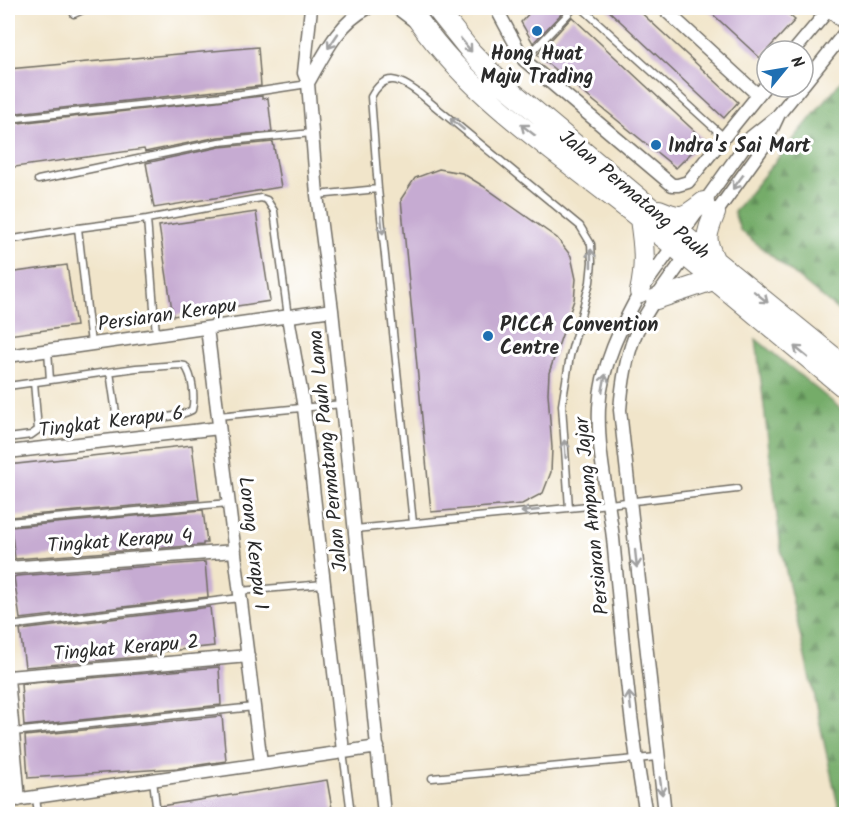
<svg xmlns="http://www.w3.org/2000/svg" width="854" height="822" font-family="Kalam,sans-serif">
<style>
.forest{fill:url(#forest-firs);stroke:#506c4a;stroke-width:1.5}
.building{fill:#c6abd2}
.lines{fill:none;stroke-linecap:round;stroke-linejoin:round}
.service-casing{stroke:#706c63;stroke-width:9}
.minor-casing{stroke:#706c63;stroke-width:15}
.primary-casing{stroke:#706c63;stroke-width:22}
.service{stroke:#fff;stroke-width:6}
.minor{stroke:#fff;stroke-width:12}
.primary{stroke:#fff;stroke-width:20}
.oneway{stroke:#a0a0a0}
.poi-dot{fill:#1f6fb2;stroke:#fff;stroke-width:2}
.labels{text-anchor:middle;stroke-width:6;stroke-linejoin:round;paint-order:stroke}
.poi-label{font-size:20px;font-weight:bold;fill:#2b2b2b;stroke:#fff;text-anchor:start}
.street-label{font-size:20px;fill:#2b2b2b;stroke:#fff}
</style>
<defs>
<pattern id="forest-firs" width="22" height="20" patternUnits="userSpaceOnUse" patternTransform="scale(1.5)"><rect width="22" height="20" fill="#74ac69"/><path d="M5 1l3.5 6h-7zM16 11l3.5 6h-7z" fill="#5f8c57"/></pattern>
</defs>
<rect width="100%" height="100%" fill="#fff"/>
<filter id="ink" filterUnits="userSpaceOnUse"><feTurbulence type="fractalNoise" baseFrequency=".0167" numOctaves="2"/><feDisplacementMap in="SourceGraphic" scale="12" xChannelSelector="R" yChannelSelector="G"/><feConvolveMatrix kernelMatrix="1 2 1 2 8 2 1 2 1" color-interpolation-filters="sRGB"/></filter>
<filter id="wash" filterUnits="userSpaceOnUse"><feTurbulence type="fractalNoise" baseFrequency=".008" numOctaves="4" result="noise"/><feDisplacementMap in="SourceGraphic" scale="24" xChannelSelector="R" yChannelSelector="G"/><feGaussianBlur stdDeviation="1.35" result="paint"/><feColorMatrix in="noise" values="0 0 0 0 0 0 0 0 0 0 0 0 0 0 0 0 0 1.4 0 .05"/><feComposite in="paint" operator="in"/></filter>
<g filter="url(#wash)">
<rect width="100%" height="100%" fill="#f1e5ca"/>
<path class="forest" d="M846,75V317L740,230L734,212Z
M756,339L846,413V814H840L781,549Z"/>
<g id="blocks">
<path class="building" d="M534,8H561L565,10L533,43L521,22Z
M606,8H636L738,102L724,118Z
M706,8H781L795,20L760,58Z
M572,17L704,140L676,168L537,55Z
M258,47L261,86L8,114V69Z
M262,96V99L268,98L272,132L218,137L145,152L144,149L8,168V127L10,126L9,124Z
M273,142L281,187L154,208L146,163L220,147Z
M439,169L462,173L483,186L557,238L571,256L576,279L574,300L549,373L548,393L552,448L551,472L543,493L522,504L431,512L401,199L415,178Z
M256,212L270,301L173,316L159,226Z
M67,265L76,326L8,335V273Z
M192,445L199,500L10,517L8,514V465Z
M203,510L207,543H203V545L15,559L11,527Z
M205,562L208,597L20,619L14,577L17,576Z
M210,607L214,646L151,653V656L25,667L20,630Z
M219,667L221,705L24,726L21,684Z
M222,716L226,761L179,768L28,778L25,736Z
M327,780L333,814H162L161,806Z"/>
</g>
</g>
<g filter="url(#ink)">
<use href="#blocks" fill-opacity="0" stroke="#706c63" stroke-width="1.5"/>
<g class="lines">
<g class="service-casing">
<path id="service" d="M582,8L724,137
M74,14L87,8
M524,60L574,8
M8,119L241,94L308,84
M38,180L219,142L312,133
M317,195L378,189
M78,228L91,344
M8,240L78,228L147,219
M156,334L147,219L261,198L267,200L274,211L288,317
M48,350L50,380
M8,386L136,368L179,365L185,366C193,376 195,399 192,410C174,420 141,418 121,420L116,413L110,372
M218,416L342,404
M8,438L31,435L38,430L34,382
M8,522L229,503
M413,523L378,189L371,97C385,71 400,79 420,94L580,226L591,244L592,262L590,282L570,356L562,405L569,508
M355,529L609,504L737,489
M240,591L324,584
M8,626L240,598
M13,732L254,707
M343,752L351,814
M432,778L657,757
M153,780L157,814
M36,797L38,814"/>
</g>
<g class="minor-casing">
<path id="minor" d="M311,8L304,73L308,83L317,195L332,310L384,814
M397,8L413,20
M496,8L524,60L672,185H678L688,182L767,84
M663,8L758,95
M827,8L846,25
M794,51L830,8
M308,83C324,55 338,23 368,8
M803,85L846,31
M713,217L764,146L779,114L801,87
M288,317L304,408L343,751
M207,328L261,763
M8,356L332,310
M8,452L219,428
M8,568L235,551
M8,677L248,656
M8,678L19,800
M8,801L378,747
M646,814C629,723 622,631 613,538C608,495 597,451 599,407C601,366 621,327 640,292L751,137L776,117
M665,814L620,410C622,385 625,361 634,338C647,306 671,279 689,251"/>
</g>
<g class="primary-casing">
<path id="primary" d="M410,8C464,92 552,149 629,210C703,269 774,330 846,389
M436,8L472,53L499,81L682,234L846,367
M659,210C683,220 683,218 704,202
M640,219C644,246 646,265 640,292
M715,261C704,239 706,235 715,213
M656,299L713,280"/>
</g>
<use href="#service" class="service"/>
<use href="#minor" class="minor"/>
<use href="#primary" class="primary"/>
</g>
<defs><path id="oneway-shaft" d="M-6 0H5M1.5-3L5.5 0L1.5 3" fill="none" stroke-width="1.6" stroke-linecap="round" stroke-linejoin="round" transform="scale(1.5)"/></defs>
<g class="oneway">
<use href="#oneway-shaft" transform="translate(333 41) rotate(124)"/>
<use href="#oneway-shaft" transform="translate(466 45) rotate(51)"/>
<use href="#oneway-shaft" transform="translate(457 124) rotate(-140)"/>
<use href="#oneway-shaft" transform="translate(528 130) rotate(-142)"/>
<use href="#oneway-shaft" transform="translate(738 182) rotate(126)"/>
<use href="#oneway-shaft" transform="translate(382 225) rotate(84)"/>
<use href="#oneway-shaft" transform="translate(591 258) rotate(-90)"/>
<use href="#oneway-shaft" transform="translate(761 297) rotate(39)"/>
<use href="#oneway-shaft" transform="translate(801 352) rotate(-141)"/>
<use href="#oneway-shaft" transform="translate(604 383) rotate(-79)"/>
<use href="#oneway-shaft" transform="translate(565 449) rotate(-94)"/>
<use href="#oneway-shaft" transform="translate(530 511) rotate(174)"/>
<use href="#oneway-shaft" transform="translate(636 559) rotate(84)"/>
<use href="#oneway-shaft" transform="translate(630 701) rotate(-96)"/>
<use href="#oneway-shaft" transform="translate(661 786) rotate(82)"/>
</g>
</g>
<g class="poi-dot">
<circle cx="537" cy="31" r="6"/>
<circle cx="656" cy="145" r="6"/>
<circle cx="488" cy="336" r="6"/>
</g>
<g class="labels">
<g class="poi-label">
<text x="537" y="60" text-anchor="middle">Hong Huat<tspan x="537" dy="23">Maju Trading</tspan></text>
<text x="668" y="152">Indra's Sai Mart</text>
<text x="500" y="331">PICCA Convention<tspan x="500" dy="23">Centre</tspan></text>
</g>
<g class="street-label">
<text transform="translate(635 194) rotate(40)" y="7">Jalan Permatang Pauh</text>
<text transform="translate(167 314) rotate(-8)" y="7">Persiaran Kerapu</text>
<text transform="translate(111 421) rotate(-7)" y="7">Tingkat Kerapu 6</text>
<text transform="translate(327 451) rotate(-96)" y="7">Jalan Permatang Pauh Lama</text>
<text transform="translate(591 516) rotate(-96)" y="7">Persiaran Ampang Jajar</text>
<text transform="translate(120 540) rotate(-4)" y="7">Tingkat Kerapu 4</text>
<text transform="translate(254 543) rotate(83)" y="7">Lorong Kerapu 1</text>
<text transform="translate(126 647) rotate(-5)" y="7">Tingkat Kerapu 2</text>
</g>
</g>
<rect width="854" height="822" fill="none" stroke="#fff" stroke-width="30"/>
<g transform="translate(785 69) rotate(60)"><circle r="28" fill="#ffffff" stroke="#aaaaaa" stroke-width="1.5"/>
<path d="M0-4.5L10 22L0 15L-10 22Z" fill="#1f6fb2"/>
<text y="-9" font-size="16" font-weight="bold" text-anchor="middle" fill="#2b2b2b">N</text>
</g>
</svg>
